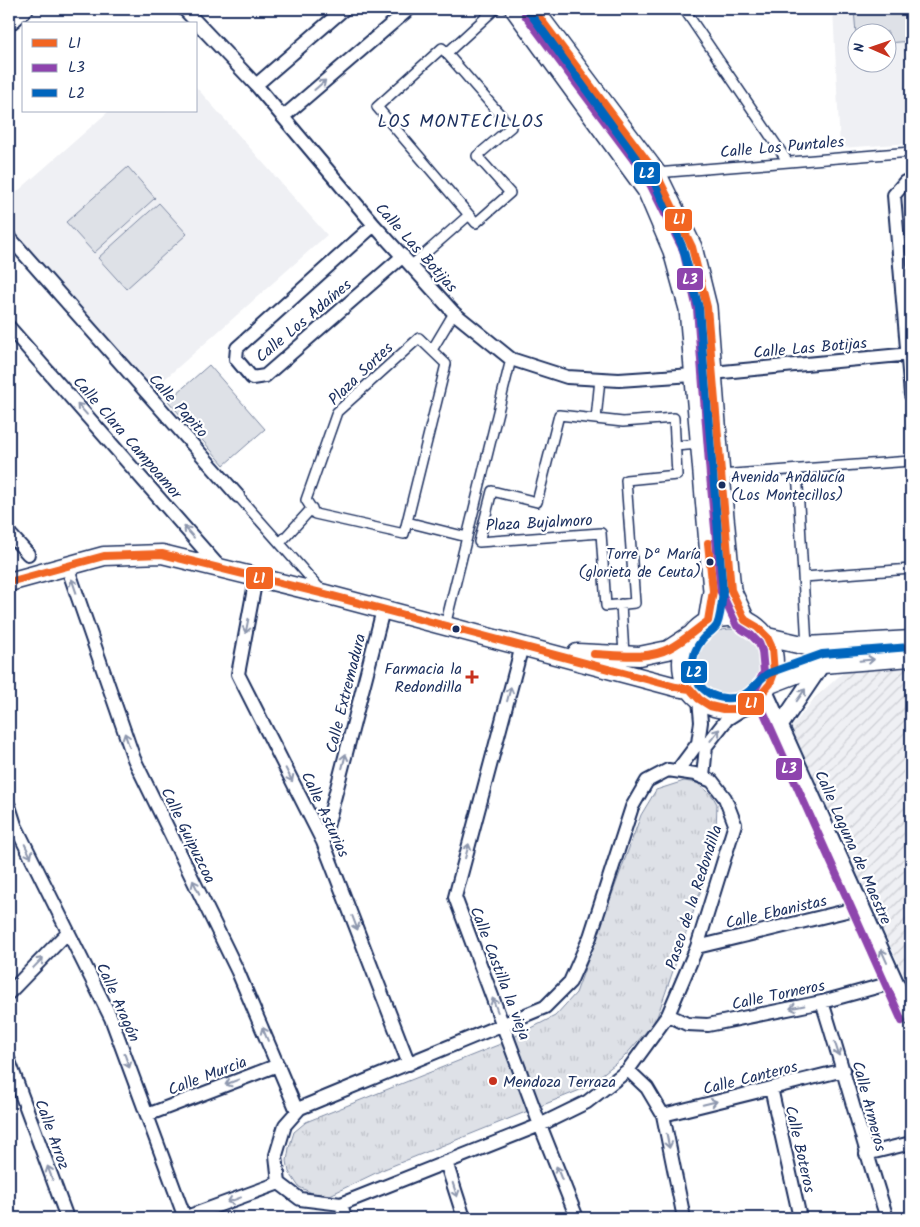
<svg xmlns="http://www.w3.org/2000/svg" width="920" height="1227" font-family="Kalam,sans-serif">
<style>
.built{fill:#eff0f4;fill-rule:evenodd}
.industrial{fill:url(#industrial-furrows)}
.grass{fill:#dee1e7;stroke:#7c88a2}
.park{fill:url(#park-tufts);stroke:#7c88a2}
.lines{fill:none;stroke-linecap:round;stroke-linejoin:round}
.pedestrian-casing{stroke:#1b2f5e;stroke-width:12}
.minor-casing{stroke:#1b2f5e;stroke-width:16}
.tertiary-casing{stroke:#1b2f5e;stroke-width:19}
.secondary-casing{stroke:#1b2f5e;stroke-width:21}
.primary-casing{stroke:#1b2f5e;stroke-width:22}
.pedestrian{stroke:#fff;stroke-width:9}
.minor{stroke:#fff;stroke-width:12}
.tertiary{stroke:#fff;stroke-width:15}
.secondary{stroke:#fff;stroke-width:18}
.primary{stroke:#fff;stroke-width:19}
.bus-1-casing{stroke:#fff;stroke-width:11}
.bus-2-casing{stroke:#fff;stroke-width:11}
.bus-3-casing{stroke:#fff;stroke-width:11}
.bus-1{stroke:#f26522;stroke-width:8}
.bus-2{stroke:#8e44ad;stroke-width:8}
.bus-3{stroke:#0065bd;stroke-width:8}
.oneway{stroke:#8d97ae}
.bus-dot{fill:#1b2f5e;stroke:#fff;stroke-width:2}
.poi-dot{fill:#c8321e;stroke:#fff;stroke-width:2}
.labels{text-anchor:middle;stroke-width:4.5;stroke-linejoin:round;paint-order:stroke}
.bus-label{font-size:15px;fill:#1b2f5e;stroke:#fff;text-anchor:start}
.street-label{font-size:16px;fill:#1b2f5e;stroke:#fff}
.poi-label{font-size:16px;fill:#1b2f5e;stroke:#fff;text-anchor:end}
.neighbourhood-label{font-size:18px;letter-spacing:1px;fill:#1b2f5e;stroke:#fff}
.line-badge{stroke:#fff;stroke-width:2}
.badge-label{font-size:14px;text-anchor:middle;font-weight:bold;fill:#fff}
</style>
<defs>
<pattern id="industrial-furrows" width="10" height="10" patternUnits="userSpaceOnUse" patternTransform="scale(1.25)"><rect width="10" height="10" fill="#eff0f4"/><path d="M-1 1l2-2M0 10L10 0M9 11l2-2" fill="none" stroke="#ccced4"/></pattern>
<pattern id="park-tufts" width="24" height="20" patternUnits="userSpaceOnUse" patternTransform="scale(1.25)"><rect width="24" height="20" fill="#dee1e7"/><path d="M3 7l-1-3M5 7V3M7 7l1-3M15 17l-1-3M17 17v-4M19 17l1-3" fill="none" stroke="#bec1c9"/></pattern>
</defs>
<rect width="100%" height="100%" fill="#fff"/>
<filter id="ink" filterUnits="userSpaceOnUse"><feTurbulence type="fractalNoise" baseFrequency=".02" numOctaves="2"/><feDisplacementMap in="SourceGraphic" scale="10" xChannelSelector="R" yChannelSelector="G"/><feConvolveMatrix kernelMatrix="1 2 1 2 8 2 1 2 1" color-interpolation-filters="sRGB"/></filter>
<g filter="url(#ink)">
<path class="built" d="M833,9H911V143L840,148ZM858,32H888V62H858Z
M196,87L327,235L150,392L9,230V199L109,111H196Z"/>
<path class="industrial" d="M911,664V989L799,753L791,728L815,698L847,669Z"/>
<path class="grass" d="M854,9H911V41L888,43V32H858L857,46Z
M128,167L155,198L94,253L66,222Z
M159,203L187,234L126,289L98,258Z
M209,365L265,429L224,465L168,401Z
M696 663a34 34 0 1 1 68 0a34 34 0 1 1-68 0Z"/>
<path class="park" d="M684,781L697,783L712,795L717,804L716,830L702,887L656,1020L625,1056L585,1088L382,1170L330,1195L312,1193L299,1187L289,1172L287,1161L289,1148L294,1132L306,1122L498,1045L555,1016L576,993L641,815L656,790Z"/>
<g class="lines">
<g class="pedestrian-casing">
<path id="pedestrian" d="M684,9L788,162
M442,48L511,127L477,156L510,193L476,223L377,107Z
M447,53L495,9
M656,173L911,152
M412,265L469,215
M419,338L446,364L404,534L315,514L306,500L337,412Z
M432,350L454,313
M559,415L623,422L674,418L677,475L626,480L635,603L606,606L601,533L479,542L492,491L537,502Z
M596,419L600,379
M675,446L700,444
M797,469L807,646
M720,475L911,461
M238,496L321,590
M407,522L467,537
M280,543L312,508
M804,577L911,569
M621,604L624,655
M445,626L511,359"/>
</g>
<g class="minor-casing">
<path id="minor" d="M184,9L256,85L374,225L454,313L511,359L567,377L619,380L693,375
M9,25L27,9
M256,85L344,9
M283,117L409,9
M911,181L905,182L894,195L911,395
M374,225L237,348L236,359L252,378L265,376L403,256
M9,237L238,496
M9,327L221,569
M712,373L911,354
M9,533L28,554
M67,566L134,759L238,972L297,1111
M256,578L238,674L323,842L409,1064
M522,646L455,897L540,1125L577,1218
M668,770L695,774L712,781L725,798L735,824L697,947L668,1015L628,1070L587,1102L540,1125L341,1204L300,1199L279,1183L276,1155L285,1125L300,1108L545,1007L570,982L590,937L632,807L647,781Z
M677,771L698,743L701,722L699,699
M703,777L706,746L727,719L749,705
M9,806L15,825L111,1018L185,1218
M323,842L383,610
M697,947L863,907
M9,993L68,932
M822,1002C845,1074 864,1147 887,1218
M668,1015L687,1024L708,1025L822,1002L895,982
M9,1061L67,1218
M628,1070L647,1088L663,1115L684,1218
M771,1088L800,1218
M147,1115L278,1065
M663,1115L844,1070
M866,1154L911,1143
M446,1162L464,1218
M341,1204L345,1218
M184,1218L279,1183"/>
</g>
<g class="tertiary-casing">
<path id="tertiary" d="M765,692L911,1017
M780,726L822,664"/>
</g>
<g class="secondary-casing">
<path id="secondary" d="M9,582L104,556L162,554L325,594L676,687L690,689
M682 663a46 46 0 1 1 92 0a46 46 0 1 1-92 0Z
M767,637L807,646L911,640
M577,653L639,656L668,650L691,635
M770,684L822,664L911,657"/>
</g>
<g class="primary-casing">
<path id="primary" d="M515,9L647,190L673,251L689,309L713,591L708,621
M533,9L656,173L692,247L707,307L720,475L731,590L745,620"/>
</g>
<use href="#pedestrian" class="pedestrian"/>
<use href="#minor" class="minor"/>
<use href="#tertiary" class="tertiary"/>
<use href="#secondary" class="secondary"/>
<use href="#primary" class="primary"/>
<g class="bus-1-casing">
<path id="bus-1" d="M9,582L104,556L162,554L325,594L676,687L690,689L699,699L710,706L723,709H736L749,705L757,699L770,684L774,673L772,648L767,637L757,627L745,620L731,590L707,307L692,247L656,173L533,9
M594,654C618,655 648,660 670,648C684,641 695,630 708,621L713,591L708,543"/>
</g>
<g class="bus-2-casing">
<path id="bus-2" d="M525,15L647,178L683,250L697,309L710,476L721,592L737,626L751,635L759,643L762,651L764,672L756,688V695L902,1021"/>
</g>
<g class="bus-3-casing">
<path id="bus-3" d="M527,9L655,184L683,248L699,308L723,591C722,601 721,616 717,625C714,631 705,635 701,641C688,658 691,683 710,694C720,699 733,700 743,695C754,690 758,679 769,673L822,654L910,647"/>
</g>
<use href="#bus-1" class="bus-1"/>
<use href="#bus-2" class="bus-2"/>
<use href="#bus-3" class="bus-3"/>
</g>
<defs><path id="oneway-shaft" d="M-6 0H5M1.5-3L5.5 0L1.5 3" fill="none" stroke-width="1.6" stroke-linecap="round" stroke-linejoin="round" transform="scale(1.25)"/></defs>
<g class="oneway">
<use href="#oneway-shaft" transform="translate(320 85) rotate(-41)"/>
<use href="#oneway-shaft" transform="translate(82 409) rotate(-131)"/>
<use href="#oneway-shaft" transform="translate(189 532) rotate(-131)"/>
<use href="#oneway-shaft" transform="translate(74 586) rotate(-109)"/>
<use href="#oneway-shaft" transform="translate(247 626) rotate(101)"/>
<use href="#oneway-shaft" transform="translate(867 660) rotate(-5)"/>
<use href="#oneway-shaft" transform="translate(509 694) rotate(-75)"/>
<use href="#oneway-shaft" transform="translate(801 695) rotate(-55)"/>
<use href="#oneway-shaft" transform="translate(715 735) rotate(-52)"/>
<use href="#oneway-shaft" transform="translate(127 740) rotate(-109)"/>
<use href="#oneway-shaft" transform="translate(344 761) rotate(-76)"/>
<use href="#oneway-shaft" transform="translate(289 775) rotate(63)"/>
<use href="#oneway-shaft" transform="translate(28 851) rotate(64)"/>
<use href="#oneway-shaft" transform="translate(467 851) rotate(-75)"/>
<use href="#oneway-shaft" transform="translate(196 887) rotate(-116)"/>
<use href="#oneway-shaft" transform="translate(355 923) rotate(69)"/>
<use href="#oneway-shaft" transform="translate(884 956) rotate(-114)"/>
<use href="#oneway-shaft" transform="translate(38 963) rotate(-46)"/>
<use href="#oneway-shaft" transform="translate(495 1005) rotate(-111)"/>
<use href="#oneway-shaft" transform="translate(797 1007) rotate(169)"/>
<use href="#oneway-shaft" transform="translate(265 1034) rotate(-113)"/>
<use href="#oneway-shaft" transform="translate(837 1049) rotate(72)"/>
<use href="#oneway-shaft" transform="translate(127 1061) rotate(70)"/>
<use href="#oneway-shaft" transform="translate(232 1082) rotate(159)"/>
<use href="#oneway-shaft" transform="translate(710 1103) rotate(-14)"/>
<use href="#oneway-shaft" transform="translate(668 1141) rotate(79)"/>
<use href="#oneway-shaft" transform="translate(50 1173) rotate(-110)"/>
<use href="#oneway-shaft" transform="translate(559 1173) rotate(-112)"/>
<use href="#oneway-shaft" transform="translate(455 1190) rotate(72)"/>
<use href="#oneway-shaft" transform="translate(234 1200) rotate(160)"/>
</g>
</g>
<g class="bus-dot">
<circle cx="722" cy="485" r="4.5"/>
<circle cx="710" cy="562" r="4.5"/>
<circle cx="456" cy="629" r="4.5"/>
</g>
<g class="poi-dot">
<path d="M469.5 669.5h5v5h5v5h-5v5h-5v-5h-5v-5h5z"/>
<circle cx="493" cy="1081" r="5"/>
</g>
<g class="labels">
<g class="bus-label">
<text x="731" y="482">Avenida Andalucía<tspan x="731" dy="18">(Los Montecillos)</tspan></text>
<text x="701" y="559" text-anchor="end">Torre Dª María<tspan x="701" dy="18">(glorieta de Ceuta)</tspan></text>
</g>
<g class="street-label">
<text transform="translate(782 146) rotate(-5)" y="6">Calle Los Puntales</text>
<text transform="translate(417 247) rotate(48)" y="6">Calle Las Botijas</text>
<text transform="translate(303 320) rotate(-40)" y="6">Calle Los Adaínes</text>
<text transform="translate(810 347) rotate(-5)" y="6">Calle Las Botijas</text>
<text transform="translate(360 373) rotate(-44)" y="6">Plaza Sortes</text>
<text transform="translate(179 405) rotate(48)" y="6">Calle Papito</text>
<text transform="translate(128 437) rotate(49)" y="6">Calle Clara Campoamor</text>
<text transform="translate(539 522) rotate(-3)" y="6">Plaza Bujalmoro</text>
<text transform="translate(345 693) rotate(-76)" y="6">Calle Extremadura</text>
<text transform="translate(326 814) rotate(65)" y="6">Calle Asturias</text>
<text transform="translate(189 835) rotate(64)" y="6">Calle Guipuzcoa</text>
<text transform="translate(854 847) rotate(66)" y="6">Calle Laguna de Maestre</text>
<text transform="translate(693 897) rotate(-72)" y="6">Paseo de la Redondilla</text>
<text transform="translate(776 911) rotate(-13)" y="6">Calle Ebanistas</text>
<text transform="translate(501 973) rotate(69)" y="6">Calle Castilla la vieja</text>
<text transform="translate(778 994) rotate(-12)" y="6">Calle Torneros</text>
<text transform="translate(119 1002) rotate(66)" y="6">Calle Aragón</text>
<text transform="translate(207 1075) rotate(-21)" y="6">Calle Murcia</text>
<text transform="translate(750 1077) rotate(-14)" y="6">Calle Canteros</text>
<text transform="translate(870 1106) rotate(75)" y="6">Calle Armeros</text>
<text transform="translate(53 1134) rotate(70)" y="6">Calle Arroz</text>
<text transform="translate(801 1149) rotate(77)" y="6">Calle Boteros</text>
</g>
<g class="poi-label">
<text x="462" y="674">Farmacia la<tspan x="462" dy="18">Redondilla</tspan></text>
<text x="503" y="1087" text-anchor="start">Mendoza Terraza</text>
</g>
<g class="neighbourhood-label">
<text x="461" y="127">LOS MONTECILLOS</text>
</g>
</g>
<g class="line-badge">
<rect x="633" y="161" width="28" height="24" rx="5" fill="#0065bd"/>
<rect x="664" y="208" width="29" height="24" rx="5" fill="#f26522"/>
<rect x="676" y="267" width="28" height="24" rx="5" fill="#8e44ad"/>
<rect x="245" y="566" width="29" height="24" rx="5" fill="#f26522"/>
<rect x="680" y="660" width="28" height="24" rx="5" fill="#0065bd"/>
<rect x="737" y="692" width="28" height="24" rx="5" fill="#f26522"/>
<rect x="775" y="757" width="28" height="24" rx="5" fill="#8e44ad"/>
</g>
<g class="badge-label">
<text x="647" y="178">L2</text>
<text x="679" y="224">L1</text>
<text x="690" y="284">L3</text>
<text x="259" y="583">L1</text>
<text x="694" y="677">L2</text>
<text x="751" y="708">L1</text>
<text x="789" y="773">L3</text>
</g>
<rect width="920" height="1227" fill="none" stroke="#fff" stroke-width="30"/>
<rect x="15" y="15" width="890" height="1197" fill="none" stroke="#1b2f5e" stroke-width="2" filter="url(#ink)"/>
<rect x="22" y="22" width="175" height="90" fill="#ffffff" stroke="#a4acbf"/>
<rect x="32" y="39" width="25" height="8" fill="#f26522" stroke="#a4acbf"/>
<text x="68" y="48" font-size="15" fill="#1b2f5e">L1</text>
<rect x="32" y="64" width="25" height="8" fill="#8e44ad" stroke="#a4acbf"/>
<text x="68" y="72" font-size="15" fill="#1b2f5e">L3</text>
<rect x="32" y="89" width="25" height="8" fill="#0065bd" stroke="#a4acbf"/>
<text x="68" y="98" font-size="15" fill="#1b2f5e">L2</text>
<g transform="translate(872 48) rotate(272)"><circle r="24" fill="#ffffff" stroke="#a4acbf"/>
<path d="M0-4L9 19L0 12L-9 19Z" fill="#c8321e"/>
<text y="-8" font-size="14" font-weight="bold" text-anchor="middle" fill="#1b2f5e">N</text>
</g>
</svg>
